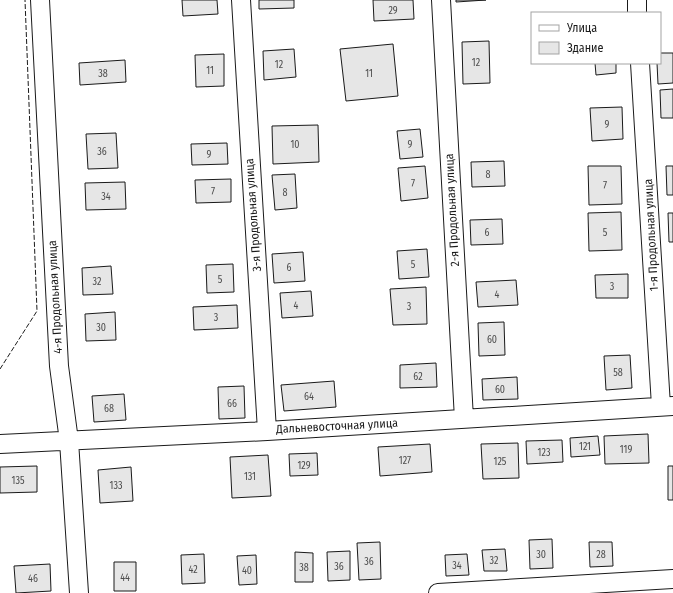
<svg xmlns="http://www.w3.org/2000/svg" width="673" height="593" font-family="'Fira Sans Condensed',sans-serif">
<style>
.building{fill:#e6e6e6;stroke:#1a1a1a}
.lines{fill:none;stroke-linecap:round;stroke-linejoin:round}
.street-casing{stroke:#1a1a1a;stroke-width:20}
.street{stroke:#fff;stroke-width:18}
.fence{stroke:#1a1a1a;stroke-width:1;stroke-dasharray:5 2;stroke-linecap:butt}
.labels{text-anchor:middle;stroke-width:3;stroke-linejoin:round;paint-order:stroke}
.number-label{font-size:10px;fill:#4d4d4d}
.street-label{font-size:12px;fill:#1a1a1a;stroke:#fff}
</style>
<rect width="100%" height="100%" fill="#fff"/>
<path class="building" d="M182,0H217L218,14L183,16Z
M259,0H294V8L259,9Z
M373,0H413L414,19L374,21Z
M456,0H486L456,2Z
M489,41L490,83L463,84L462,42Z
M393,44L398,96L346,101L340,49Z
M294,49L296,77L264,80L263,51Z
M660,53H673V83L658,84L657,63H660Z
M224,54V86L196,87L195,55Z
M125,60L126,82L80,85L79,63Z
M595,63H616V73L596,75Z
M673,89V118H661L660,90Z
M622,107L623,139L592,141L590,108Z
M318,125L319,162L273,164L272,126Z
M420,129L423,157L400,159L397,131Z
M116,133L118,168L88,169L86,134Z
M227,143L228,164L192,165L191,144Z
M504,161L505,186L472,187L471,162Z
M425,166L428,198L401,201L398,168Z
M588,166H621L622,204L589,205Z
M666,166H673V195H667Z
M295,174L297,208L275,210L272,175Z
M231,179V202L196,203L195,180Z
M125,182L126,209L86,210L85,183Z
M621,212L622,250L589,251L588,213Z
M668,213H673V242H669Z
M502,219L503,244L471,245L470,220Z
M427,249L429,277L399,279L397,251Z
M303,252L305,281L274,283L272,254Z
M233,264L234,292L207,293L206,265Z
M111,266L113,294L83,295L82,268Z
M628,274V298H596L595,275Z
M516,280L518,305L478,307L476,282Z
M426,287L427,324L393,325L390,289Z
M311,291L313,316L282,318L280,293Z
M237,305L238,328L194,330L193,307Z
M115,312L116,340L86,341L85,314Z
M504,322L505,355L479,356L478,323Z
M630,355L632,388L606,390L604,356Z
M436,363L437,387L400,388V365Z
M517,377L518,399L483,400L482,379Z
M334,381L336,407L284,411L281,385Z
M244,386L245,418L219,419L218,387Z
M124,394L126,420L94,422L92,396Z
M648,434L649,463L605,464L604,436Z
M598,436L600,455L571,457L570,438Z
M562,440L563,462L527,464L526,441Z
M518,443L519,478L483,479L481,444Z
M430,444L432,472L380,476L378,447Z
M317,453L318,475L290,476L289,454Z
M268,455L271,496L232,498L230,457Z
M37,466V492L0,493V467Z
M668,466H673V500H668Z
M131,467L133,501L100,503L98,470Z
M552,539L553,568L530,569L529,540Z
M380,542L381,579L359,580L357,543Z
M589,542H612L613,566L590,567Z
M505,549L507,571H484L482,550Z
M350,551V580L328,581L327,552Z
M295,552L313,553V582H295Z
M204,554L205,583L182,584L181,555Z
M467,554L469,575L446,576L445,555Z
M256,555L257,584L239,585L237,556Z
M114,562H136V591H114Z
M50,564L51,591L16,593L14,566Z"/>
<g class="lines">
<g class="street-casing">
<path id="street" d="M40,0L59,366L69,441L79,593
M241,0L267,431
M441,0L464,419
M637,0V13
M640,63L661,406
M0,444L267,431L673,406
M438,593L673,579"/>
</g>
<use href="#street" class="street"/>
<path class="fence" d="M0,369L37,311L25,0"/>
</g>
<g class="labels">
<g class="number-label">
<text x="393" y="14">29</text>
<text x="476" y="66">12</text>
<text x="279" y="68">12</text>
<text x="210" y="74">11</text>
<text x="103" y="77">38</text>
<text x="369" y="77">11</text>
<text x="607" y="128">9</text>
<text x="295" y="148">10</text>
<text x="410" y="148">9</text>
<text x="102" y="155">36</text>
<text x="209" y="158">9</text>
<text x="488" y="178">8</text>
<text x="413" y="187">7</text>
<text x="605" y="189">7</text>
<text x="213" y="195">7</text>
<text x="285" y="196">8</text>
<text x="106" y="200">34</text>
<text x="487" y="236">6</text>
<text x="605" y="236">5</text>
<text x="413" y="268">5</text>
<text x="289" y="271">6</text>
<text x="220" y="283">5</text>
<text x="97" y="285">32</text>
<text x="612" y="290">3</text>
<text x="497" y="298">4</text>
<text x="296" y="309">4</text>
<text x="409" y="310">3</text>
<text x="216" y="321">3</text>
<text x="101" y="331">30</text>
<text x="492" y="343">60</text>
<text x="618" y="376">58</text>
<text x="418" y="380">62</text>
<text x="500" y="393">60</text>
<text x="309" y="400">64</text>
<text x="232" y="407">66</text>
<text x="109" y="412">68</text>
<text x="585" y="450">121</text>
<text x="626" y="453">119</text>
<text x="544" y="456">123</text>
<text x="405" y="464">127</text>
<text x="500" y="465">125</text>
<text x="304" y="469">129</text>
<text x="250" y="480">131</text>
<text x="18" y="484">135</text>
<text x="116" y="489">133</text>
<text x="541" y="558">30</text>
<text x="601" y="558">28</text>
<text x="494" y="564">32</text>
<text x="369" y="565">36</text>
<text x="457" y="569">34</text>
<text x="339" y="570">36</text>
<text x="304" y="571">38</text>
<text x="193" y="573">42</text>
<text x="247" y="574">40</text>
<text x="125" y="581">44</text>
<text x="33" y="582">46</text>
</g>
<g class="street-label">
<text transform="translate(452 210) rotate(-93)" y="4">2-я Продольная улица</text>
<text transform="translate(253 215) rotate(-94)" y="4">3-я Продольная улица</text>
<text transform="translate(651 235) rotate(-93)" y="4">1-я Продольная улица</text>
<text transform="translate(55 297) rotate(-93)" y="4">4-я Продольная улица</text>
<text transform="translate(337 426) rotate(-3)" y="4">Дальневосточная улица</text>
</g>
</g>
<rect x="531" y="12" width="130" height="52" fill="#ffffff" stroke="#a3a3a3"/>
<rect x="539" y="25" width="20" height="6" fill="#ffffff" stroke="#a3a3a3"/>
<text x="567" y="32" font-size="12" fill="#1a1a1a">Улица</text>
<rect x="539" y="42" width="20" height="12" fill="#e6e6e6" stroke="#a3a3a3"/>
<text x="567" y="52" font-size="12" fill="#1a1a1a">Здание</text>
</svg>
